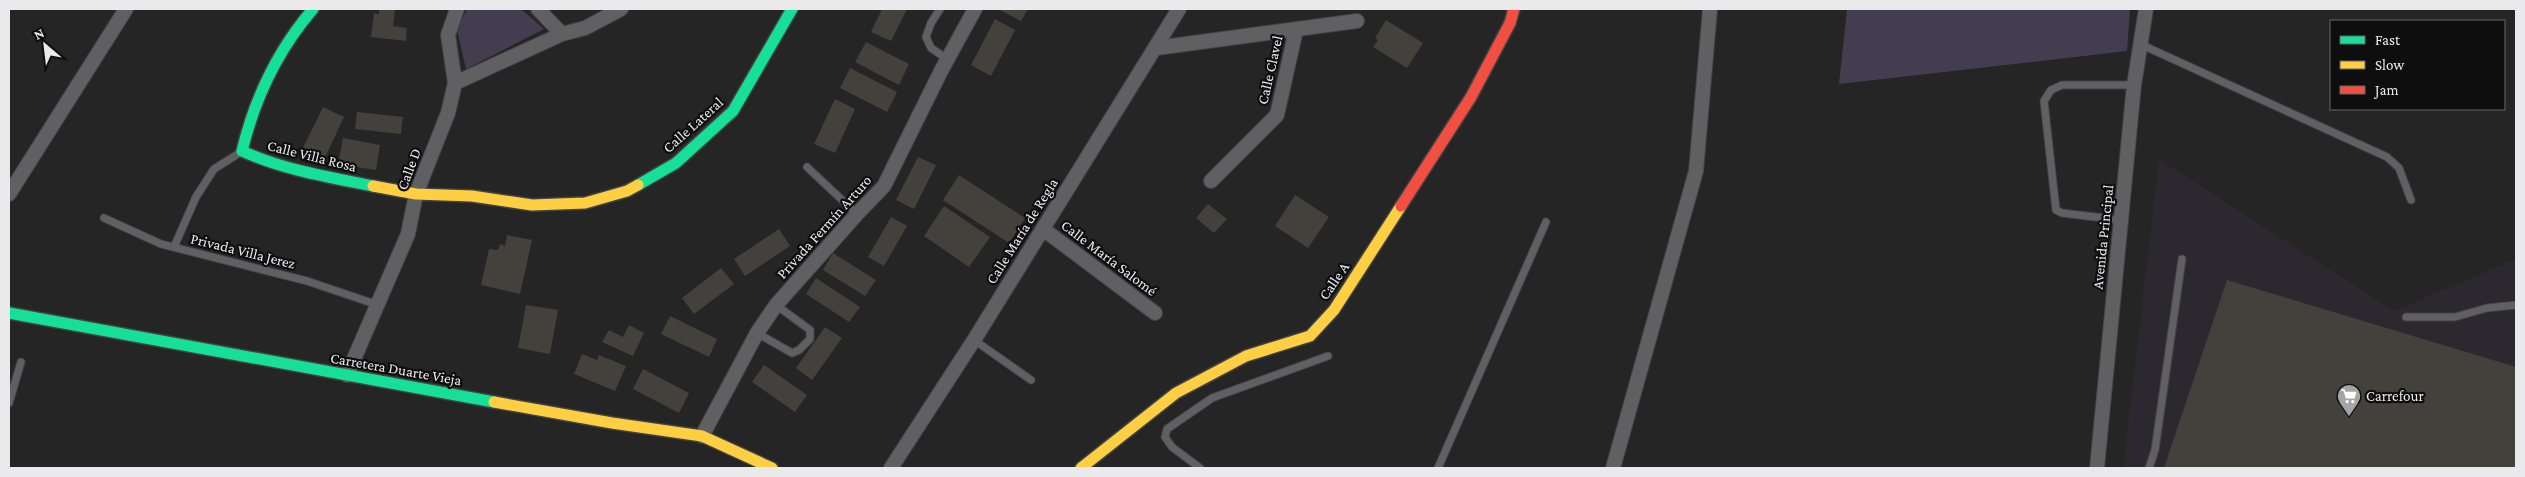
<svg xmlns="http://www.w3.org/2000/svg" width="2525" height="477" font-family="'Crimson Pro',serif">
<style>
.built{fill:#2b2830}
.green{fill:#443d50}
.building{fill:#44413c}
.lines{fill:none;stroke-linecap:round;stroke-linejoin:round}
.lane-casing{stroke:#434343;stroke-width:9}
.street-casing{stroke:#434343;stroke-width:16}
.fast-casing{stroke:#434343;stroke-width:14}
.slow-casing{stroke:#434343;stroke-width:14}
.jam-casing{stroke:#434343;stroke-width:14}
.lane{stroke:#606062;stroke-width:7}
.street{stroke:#606062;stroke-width:14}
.fast{stroke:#16e098;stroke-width:11}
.slow{stroke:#ffcf43;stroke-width:11}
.jam{stroke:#f24e42;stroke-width:11}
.labels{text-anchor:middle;stroke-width:4.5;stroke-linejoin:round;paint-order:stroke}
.street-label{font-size:15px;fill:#eae9eb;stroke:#0e0e0f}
.poi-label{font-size:15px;fill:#eae9eb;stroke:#0e0e0f;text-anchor:start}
</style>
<rect width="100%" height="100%" fill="#252526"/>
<path class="built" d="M2159,159L2394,311L2516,259V468H2123Z"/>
<path class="green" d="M467,9H521L544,29L466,69L457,30Z
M1847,9H2130L2127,51L1839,84Z"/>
<path class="building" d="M379,9H395L393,26L407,28L406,41L371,37L374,13L379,14Z
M882,9H907L891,41L871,32Z
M998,9H1028L1021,21Z
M995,19L1015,30L991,76L971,65Z
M1386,20L1423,43L1407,68L1373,47L1378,40L1375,38Z
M866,42L909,64L899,85L855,62Z
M850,68L897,92L887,112L840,88Z
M835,99L855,109L835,153L814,144Z
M323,107L344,117L323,162L301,152Z
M357,112L403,117L401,134L355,129Z
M343,138L380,145L376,170L338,164Z
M918,157L936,165L914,209L896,200Z
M959,175L1025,218L1009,243L943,200Z
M1295,195L1329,217L1308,248L1275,226Z
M1208,204L1227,219L1214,233L1196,218Z
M944,206L990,237L969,267L924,236Z
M891,217L907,226L884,266L868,257Z
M779,229L790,246L745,276L734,259Z
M507,235L532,240L520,294L481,285L489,249L498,250L500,244L505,246Z
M833,253L876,280L865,296L823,270Z
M721,268L734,284L694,314L682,298Z
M816,278L860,307L849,322L806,294Z
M2227,280L2516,367V468H2164Z
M526,305L558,310L550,354L518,348Z
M670,316L717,339L709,357L661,334Z
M629,325L644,333L633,356L602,342L609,330L623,337Z
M825,327L842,338L812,380L796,368Z
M582,354L597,360L599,355L626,366L615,391L574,374Z
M764,365L807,395L795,412L752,382Z
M643,369L689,393L679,413L633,389Z"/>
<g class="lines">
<g class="lane-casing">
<path id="lane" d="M940,9L931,23L926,37L931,48L947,59
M2140,44L2387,157L2399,168L2411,200
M807,167L857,214
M104,218L161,244L307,281L378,305
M2121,220L2062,213L2056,210L2044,101L2051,90L2062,85H2134
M174,247L196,197L214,169L241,152
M2406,317H2455L2487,308L2516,305
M757,333L792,353L799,350L810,339V330L776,305
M974,340L1031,380
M9,403L21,362
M1200,468L1172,447L1165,437L1167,429L1212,398L1328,356
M1438,468L1546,222
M2149,468L2155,450L2182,259"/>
</g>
<g class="street-casing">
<path id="street" d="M538,9L562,34
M1156,48L1357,21
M455,83L448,35L457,9
M1211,181L1277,115L1296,30
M9,194L126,9
M1043,229L1155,313
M347,375L408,234L416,194L448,113L455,83L562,34L585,28L621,9
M702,436L757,333L776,305L857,214L884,186L941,71L975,9
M891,468L974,340L1179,9
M1613,468L1696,171L1710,9
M2097,468L2134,85L2146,9"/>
</g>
<g class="fast-casing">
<path id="fast" d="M313,9C277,51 255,97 242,151C284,170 328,177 373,186
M638,185L676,163L733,111L792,9
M9,313L494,402"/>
</g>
<g class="slow-casing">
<path id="slow" d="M373,186L416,194L472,196L532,205L585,203L627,191L638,185
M494,402L612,423L702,436L772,468
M1081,468L1176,393L1246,356L1310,336L1334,310L1401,206"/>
</g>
<g class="jam-casing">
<path id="jam" d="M1401,206L1471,97L1510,23L1514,9"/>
</g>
<use href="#lane" class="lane"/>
<use href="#street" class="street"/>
<use href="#fast" class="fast"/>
<use href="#slow" class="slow"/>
<use href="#jam" class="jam"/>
</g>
<defs>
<g id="supermarket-pin" transform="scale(1.25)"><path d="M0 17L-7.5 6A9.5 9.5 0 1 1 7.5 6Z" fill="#a5a4a6" stroke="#0e0e0f"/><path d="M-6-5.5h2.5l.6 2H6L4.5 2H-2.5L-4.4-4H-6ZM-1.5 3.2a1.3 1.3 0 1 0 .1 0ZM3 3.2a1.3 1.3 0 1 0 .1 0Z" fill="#fff"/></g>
</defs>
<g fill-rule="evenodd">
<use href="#supermarket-pin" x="2349" y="396"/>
</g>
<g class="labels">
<g class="street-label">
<text transform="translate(1270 70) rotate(-77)" y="5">Calle Clavel</text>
<text transform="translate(693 125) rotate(-42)" y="5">Calle Lateral</text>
<text transform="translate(312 156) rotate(14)" y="5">Calle Villa Rosa</text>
<text transform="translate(409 169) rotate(-70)" y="5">Calle D</text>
<text transform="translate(824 227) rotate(-48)" y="5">Privada Fermín Arturo</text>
<text transform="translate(1022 231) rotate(-58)" y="5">Calle María de Regla</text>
<text transform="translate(2103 237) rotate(-84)" y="5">Avenida Principal</text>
<text transform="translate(243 251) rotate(14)" y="5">Privada Villa Jerez</text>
<text transform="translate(1109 258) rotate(37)" y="5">Calle María Salomé</text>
<text transform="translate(1334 281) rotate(-56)" y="5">Calle A</text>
<text transform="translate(396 369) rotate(10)" y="5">Carretera Duarte Vieja</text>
</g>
<g class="poi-label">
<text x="2366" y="401">Carrefour</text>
</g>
</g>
<rect width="2525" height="477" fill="none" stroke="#eae9eb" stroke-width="20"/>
<rect x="2330" y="20" width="175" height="90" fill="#0e0e0f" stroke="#666667"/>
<rect x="2340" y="36" width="25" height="8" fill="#16e098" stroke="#666667"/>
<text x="2375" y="45" font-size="15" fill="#eae9eb">Fast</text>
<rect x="2340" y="61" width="25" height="8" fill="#ffcf43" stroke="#666667"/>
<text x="2375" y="70" font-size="15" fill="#eae9eb">Slow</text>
<rect x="2340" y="86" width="25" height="8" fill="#f24e42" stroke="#666667"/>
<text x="2375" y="95" font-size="15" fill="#eae9eb">Jam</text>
<g transform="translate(45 45) rotate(332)" stroke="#0e0e0f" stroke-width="4" paint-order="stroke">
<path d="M0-4L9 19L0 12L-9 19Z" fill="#eae9eb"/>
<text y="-8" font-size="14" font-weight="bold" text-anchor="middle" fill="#eae9eb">N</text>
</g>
</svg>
